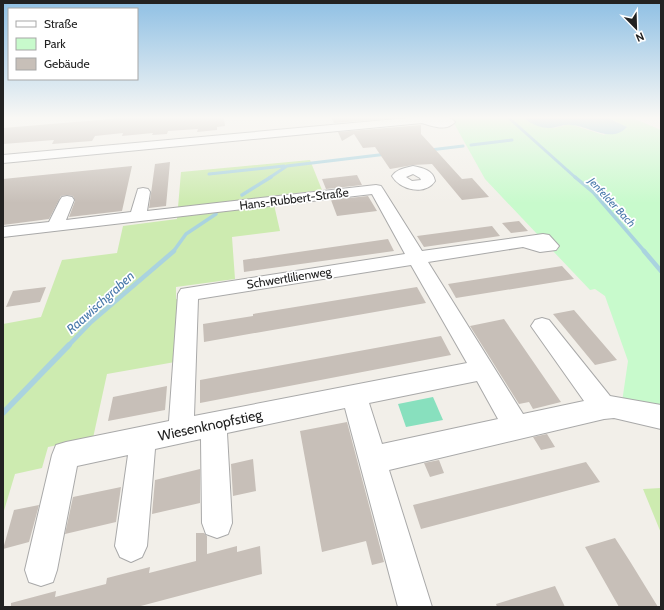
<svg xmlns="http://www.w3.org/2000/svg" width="664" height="610" font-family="Cabin,sans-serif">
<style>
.grass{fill:#cdebb0}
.park{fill:#c8facc}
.pitch{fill:#88e0be}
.water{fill:#aad3df}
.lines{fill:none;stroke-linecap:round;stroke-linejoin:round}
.stream-far3{stroke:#aad3df;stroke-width:3}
.stream-far2{stroke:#aad3df;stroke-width:3.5}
.stream-far1{stroke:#aad3df;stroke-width:4.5}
.stream{stroke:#aad3df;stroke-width:5.5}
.building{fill:#c7bfb8}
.minor-casing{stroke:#a9a9a9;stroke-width:2}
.minor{fill:#fff;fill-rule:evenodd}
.labels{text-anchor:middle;stroke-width:3.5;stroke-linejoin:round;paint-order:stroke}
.far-water-label{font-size:11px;font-style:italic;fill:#4a7aab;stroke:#fff}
.street-label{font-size:12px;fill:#222;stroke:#fff}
.water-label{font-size:13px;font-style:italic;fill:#4a7aab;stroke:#fff}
.near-street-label{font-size:14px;fill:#222;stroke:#fff}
</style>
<rect width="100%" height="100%" fill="#f2efe9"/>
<path class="grass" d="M310,160L322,190L272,196L280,231L232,237L235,279L176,287V299H180L175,362L107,374L93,438L48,447L42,468L15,474L3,514V324L41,317L62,260L117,253L123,226L177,219L181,172Z
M661,488V533L643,489Z"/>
<path class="park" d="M451,118H524L529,122L554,128L566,125H573L604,135L620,123L608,118H633L661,130V412L622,402L628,361L605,296L595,289L590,290L553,251L558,250L542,234L538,235L485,179Z"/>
<path class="pitch" d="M433,397L443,420L406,427L398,404Z"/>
<path class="water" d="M524,118H608L627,127C611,144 590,126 571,125C566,124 561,126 556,127C545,130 532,125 524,118Z"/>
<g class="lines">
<path class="stream-far3" d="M509,118L576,178
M471,145L512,140
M430,150L463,146
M209,174L284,166
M269,178L287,166L387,154"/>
<path class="stream-far2" d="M575,177L594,193L645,252
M242,195L271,177
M173,252L186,234L216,214"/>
<path class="stream-far1" d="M644,251L661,271
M68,346L91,322L174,251"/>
<path class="stream" d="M3,413L69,345"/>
</g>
<path class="building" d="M123,118H224L225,126L217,127V130L197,132L198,129L168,131L167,134L152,135L153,133L122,136L123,133L95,136L92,141L52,144L54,140L3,144V128Z
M331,118H394L334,123Z
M421,125V134L462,179L472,178L489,197L462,200L432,164L413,165L390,169L375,147L363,148L354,134L342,141L338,132Z
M170,162L166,206L149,208L155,164Z
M132,166L122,211L69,217L75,201L73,196L67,195L61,196L49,219L3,225V179Z
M357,175L362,185L326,189L322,179Z
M368,196L377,211L337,216L331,200Z
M519,221L528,231L511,233L502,223Z
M492,226L500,236L424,247L417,236Z
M388,239L394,251L244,272L243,260Z
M562,266L574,279L456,298L448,284Z
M46,287L40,302L6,307L13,291Z
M417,287L426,303L204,342L203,324L253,316V314Z
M574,310L592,331L617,360L595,365L553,314Z
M504,319L521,344L561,402L533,409L529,402L519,404L470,326Z
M441,336L451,355L200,403V380Z
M167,386L165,410L108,421L113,397Z
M347,422L384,562L372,565L366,541L322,552L300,431Z
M547,434L555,447L541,450L533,437Z
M253,459L256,491L233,496L231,464Z
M439,460L444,473L430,477L424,463Z
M586,462L600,482L421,529L413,505Z
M200,469V503L152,514L155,480Z
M121,487L116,522L65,534L73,497Z
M39,505L29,542L3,549L14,510Z
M196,533H204L207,536V554L237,546V552L260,546L262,574L137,607H11V603L56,591L55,597L106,584L107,578L150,567L149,573L196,561Z
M615,538L631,563L658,607H619L585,547Z
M555,586L565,607H497L496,604Z"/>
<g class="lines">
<g class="minor-casing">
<path id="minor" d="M408,118H450L455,122C446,132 432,126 422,123L3,163V155Z
M413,166C423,168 433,170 435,181C425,196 400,190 392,176C397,169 405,168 413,166ZM413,174L420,178L421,180L412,181L406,177Z
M376,185L381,186L383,189L422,251L543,234L549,235L559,246L556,250L540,252L523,247L428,262L523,414L584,401L531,326L535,320L542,318L549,320L610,396L661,405V429L614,418L604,419L389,470L432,607H398L345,408L227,433L232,523L228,534L217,538L206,534L202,523L201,439L155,449L147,546L142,557L131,562L120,557L115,546L128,455L77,466L57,570L53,582L41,586L29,582L25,570L52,455L56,445L66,442L169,421L178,294L181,289L405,254L372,194L3,237V227L49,222L60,200L62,197L67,196L72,197L74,200L66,220L131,212L138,189L143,188L148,189L150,192L147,211ZM411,265L467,363L194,416L198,299ZM477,381L498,419L382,444L369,403Z"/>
</g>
<use href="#minor" class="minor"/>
</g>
<linearGradient id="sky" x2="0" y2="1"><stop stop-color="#8fc0e4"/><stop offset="0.58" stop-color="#f9f8f5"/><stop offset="1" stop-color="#f9f8f5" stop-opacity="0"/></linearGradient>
<rect width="664" height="203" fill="url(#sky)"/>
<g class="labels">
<g class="far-water-label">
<text transform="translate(612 202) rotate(47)" y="4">Jenfelder Bach</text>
</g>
<g class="street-label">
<text transform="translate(294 199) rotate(-7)" y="4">Hans-Rubbert-Straße</text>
<text transform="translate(289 278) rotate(-9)" y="4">Schwertlilienweg</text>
</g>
<g class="water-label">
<text transform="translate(100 302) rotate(-42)" y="5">Raawischgraben</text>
</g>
<g class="near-street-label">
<text transform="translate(210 425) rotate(-12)" y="5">Wiesenknopfstieg</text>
</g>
</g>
<rect width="664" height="610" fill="none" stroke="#222222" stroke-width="8"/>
<rect x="8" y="8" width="130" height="72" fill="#ffffff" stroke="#a7a7a7"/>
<rect x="16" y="21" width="20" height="6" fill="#ffffff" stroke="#a7a7a7"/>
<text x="44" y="28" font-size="12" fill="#222222">Straße</text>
<rect x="16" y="38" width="20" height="12" fill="#c8facc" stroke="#a7a7a7"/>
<text x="44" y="48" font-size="12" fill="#222222">Park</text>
<rect x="16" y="58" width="20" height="12" fill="#c7bfb8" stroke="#a7a7a7"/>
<text x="44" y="68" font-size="12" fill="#222222">Gebäude</text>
<g transform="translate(636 28) rotate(157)" stroke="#ffffff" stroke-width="3" paint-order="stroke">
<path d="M0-3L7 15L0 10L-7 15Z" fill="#222222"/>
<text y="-6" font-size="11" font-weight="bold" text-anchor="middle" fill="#222222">N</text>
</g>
</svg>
